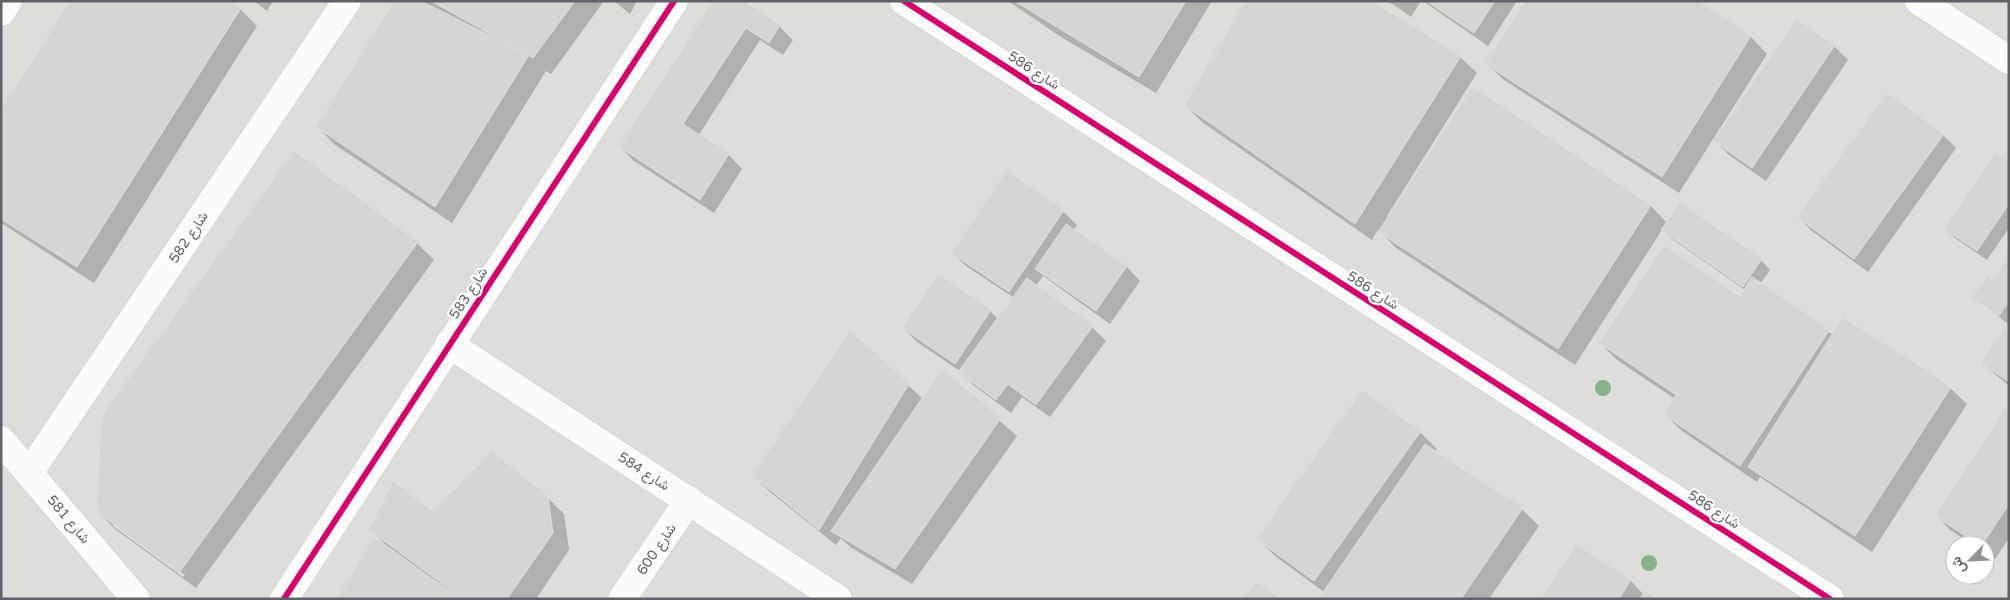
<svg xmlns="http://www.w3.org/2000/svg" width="2010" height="600" font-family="'Varela Round',Vazirmatn,sans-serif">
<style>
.industrial{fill:#dfddda;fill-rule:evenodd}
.shadow{fill:#0003;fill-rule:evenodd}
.building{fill:#d6d5d3;stroke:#deddd9}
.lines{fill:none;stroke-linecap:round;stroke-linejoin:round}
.minor-casing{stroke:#cbcccc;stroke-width:29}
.minor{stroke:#fdfcfc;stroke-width:28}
.cycleway-casing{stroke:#fff;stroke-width:9}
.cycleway{stroke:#d6006c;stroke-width:6}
.tree{fill:#88b388}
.labels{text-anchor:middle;stroke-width:4.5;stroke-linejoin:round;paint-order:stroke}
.street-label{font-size:14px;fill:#5f6368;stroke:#fff}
</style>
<rect width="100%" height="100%" fill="#efeeea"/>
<path class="industrial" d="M1,1H2009V599H1ZM1955,545H1985V575H1955Z"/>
<path class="shadow" d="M228,1L240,9L257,26L94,283L1,223V112Z
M254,1H273L267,11Z
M421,1H604L551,74L546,71L452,223L334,144L318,127Z
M614,1H637L630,14Z
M741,1L779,26L793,40L783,55L760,40L698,136L729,155L742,169L714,213L634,161L620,147Z
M1008,1H1212L1156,93L1061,37Z
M1388,1H1421L1411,17Z
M1423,1H1517L1488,46Z
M1695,1L1751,37L1767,54L1679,193L1504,80L1487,64Z
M1796,20L1834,46L1848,60L1766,181L1729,155L1715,141Z
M1460,57L1477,73L1387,216L1389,217L1472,89L1651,206L1667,223L1761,260L1770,270L1760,284L1833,335L1950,388L1967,404L1872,552L1760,477L1757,482L1682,431L1665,415L1675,399L1617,360L1600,343L1740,297L1745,290L1672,239L1662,230L1575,365L1396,248L1378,230L1372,240L1202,122L1185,105Z
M1943,135L1956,148L1868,272L1812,231L1798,217Z
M294,153L417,243L434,260L196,588L115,529L98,512ZM113,523L185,575L183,577L113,526Z
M2009,163V228L1987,260L1955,238L1945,229Z
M1006,172L1063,211L1077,225L1073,231L1127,267L1140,281L1110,324L1043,276L1036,286L1092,327L1106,341L1050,417L1022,397L1011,413L973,385L960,371L917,342L903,328L938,276L990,311L998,319L1014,298L966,266L952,253Z
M2009,258V386L1982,363L2008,324L1974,297L1993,281Z
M850,332L923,399L942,371L1017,436L912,584L850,547L841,538L836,545L770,492L753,475Z
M2009,408V538L1995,559L1985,552V545H1974L1950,530L1937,516Z
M1420,432L1437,449L1435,452L1522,509L1539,526L1489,599H1327L1324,592L1275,556L1258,539Z
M547,497L564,514L569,550L536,599H339L386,545L370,529L433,514Z
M1577,546L1631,581L1644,595L1654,599H1542Z"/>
<path class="building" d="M70,1H230L241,8L77,267L1,219V110Z
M394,1H421L529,55L435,207L316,127Z
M431,1H575L533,58Z
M713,1H743L780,25L769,43L746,28L683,124L729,154L700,200L619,147Z
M1014,1H1186L1139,77Z
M1246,1H1372L1461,56L1355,224L1184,105Z
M1426,1H1495L1474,33Z
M1525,1H1698L1751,36L1662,177L1485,64Z
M1796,19L1835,45L1752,168L1713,141Z
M1472,87L1651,205L1558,349L1378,232Z
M1887,93L1944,134L1854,259L1797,217Z
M294,151L418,242L179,573L97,512L101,417Z
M1995,152L2009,161V204L1977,251L1944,229Z
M1006,171L1064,210L1009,292L951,253Z
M1680,202L1762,259L1743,287L1661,230Z
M1066,224L1127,266L1096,311L1035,269Z
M1664,245L1740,296L1752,277L1830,329L1740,466L1664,415L1676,395L1599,343Z
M2009,256V301L1999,316L1972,297L1987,276L1992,280Z
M938,274L991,310L955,364L902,328Z
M1027,278L1093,326L1036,405L1008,384L996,400L958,372Z
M1843,317L1951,387L1855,536L1748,467Z
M2009,321V382L1981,363Z
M850,330L909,384L819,530L752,475Z
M942,369L1001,418L895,569L831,531Z
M1362,390L1421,431L1314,581L1256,539Z
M2007,405L2009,407V504L1982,545H1979L1935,516Z
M1425,444L1523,508L1461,599H1327L1321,595Z
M491,451L548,496L553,533L507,599H463L369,530L393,481L433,512Z
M374,537L461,599H337Z
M1576,544L1631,580L1619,599H1541Z
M1255,582L1280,599H1244Z
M1645,591L1657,599H1640Z"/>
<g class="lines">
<g class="minor-casing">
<path id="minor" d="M904,1L1830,599
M1919,1L2009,60
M1,12L8,1
M449,344L838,599
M1,440L136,599
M29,473L347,1
M284,599L674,1
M622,599L689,500"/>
</g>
<use href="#minor" class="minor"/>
<g class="cycleway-casing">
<path id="cycleway" d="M904,1L1830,599
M284,599L674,1"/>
</g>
<use href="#cycleway" class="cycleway"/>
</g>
<g class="tree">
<circle cx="1603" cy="388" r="8"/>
<circle cx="1649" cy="563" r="8"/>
</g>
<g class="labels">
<g class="street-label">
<text transform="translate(1034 70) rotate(33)" y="5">شارع 586</text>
<text transform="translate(188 237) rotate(-56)" y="5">شارع 582</text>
<text transform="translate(1373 290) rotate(33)" y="5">شارع 586</text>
<text transform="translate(468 293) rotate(-57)" y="5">شارع 583</text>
<text transform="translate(644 471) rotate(33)" y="5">شارع 584</text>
<text transform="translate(1714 509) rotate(33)" y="5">شارع 586</text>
<text transform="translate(69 519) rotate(50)" y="5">شارع 581</text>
<text transform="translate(656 549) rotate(-56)" y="5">شارع 600</text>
</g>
</g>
<rect width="2010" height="600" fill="none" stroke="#5f6368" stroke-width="5"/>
<g transform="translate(1970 560) rotate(246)"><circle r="24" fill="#ffffff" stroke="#bfc1c3"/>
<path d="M0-4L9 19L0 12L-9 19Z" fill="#919496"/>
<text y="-8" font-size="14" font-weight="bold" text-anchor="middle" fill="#5f6368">ش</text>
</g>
</svg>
